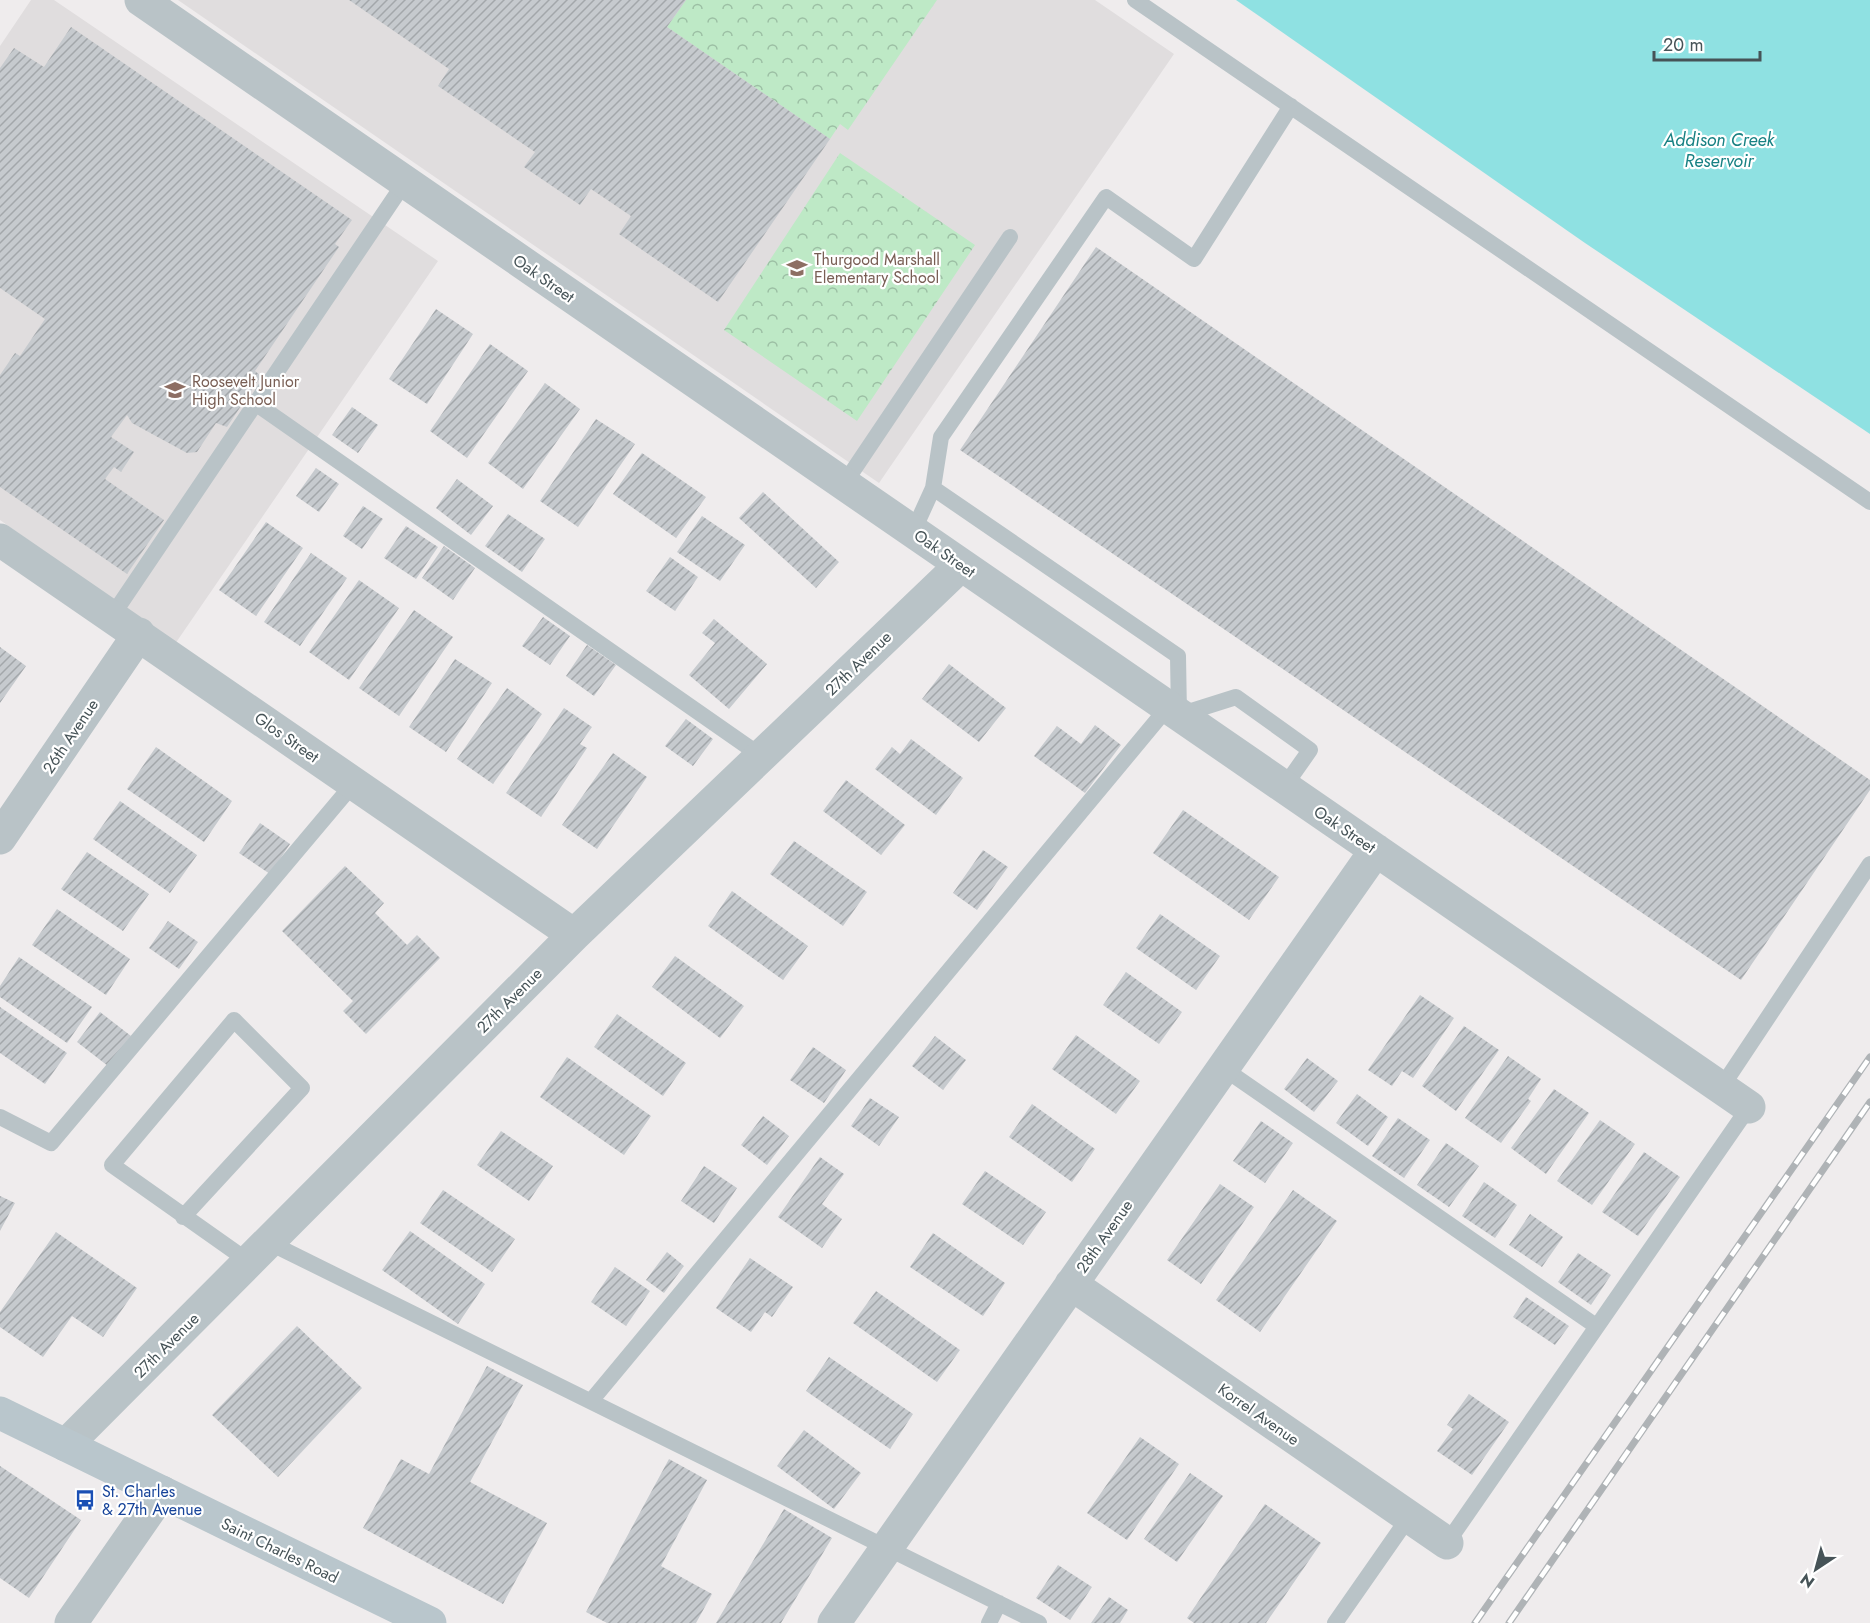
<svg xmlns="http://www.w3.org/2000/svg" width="1870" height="1623" font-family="Jost,sans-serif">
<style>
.education{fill:#e0ddde}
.park{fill:url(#park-crowns)}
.water{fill:#8fe1e2}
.building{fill:url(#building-hatch)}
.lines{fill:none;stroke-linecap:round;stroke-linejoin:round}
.lane{stroke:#b9c3c7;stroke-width:16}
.street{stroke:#b9c3c7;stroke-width:33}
.secondary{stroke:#b9c6cc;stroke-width:33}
.rail-casing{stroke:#afb3b6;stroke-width:7}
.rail{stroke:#fff;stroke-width:4.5;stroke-dasharray:14;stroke-linecap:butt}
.labels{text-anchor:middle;stroke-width:4.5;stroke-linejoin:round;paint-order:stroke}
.education-label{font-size:16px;fill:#785e54;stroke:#fff;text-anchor:start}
.street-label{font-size:16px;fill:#465357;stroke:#fff}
.transit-label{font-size:16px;fill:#164399;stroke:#fff;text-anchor:start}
.water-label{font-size:18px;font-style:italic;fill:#188183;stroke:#fff}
</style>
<defs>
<pattern id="park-crowns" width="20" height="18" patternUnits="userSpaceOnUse" patternTransform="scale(1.5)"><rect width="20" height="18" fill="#bee9c6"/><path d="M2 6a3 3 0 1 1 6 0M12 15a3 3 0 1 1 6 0" fill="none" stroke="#9cbfa4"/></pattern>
<pattern id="building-hatch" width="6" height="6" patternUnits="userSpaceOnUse" patternTransform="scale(1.5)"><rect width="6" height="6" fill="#c6cace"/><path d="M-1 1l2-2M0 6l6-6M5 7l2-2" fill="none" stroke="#a3a7aa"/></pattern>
</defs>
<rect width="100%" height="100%" fill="#efeced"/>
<path class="education" d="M31,0H54L438,261L175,644L0,520V46Z
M178,0H1095L1174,54L879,483Z"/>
<path class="park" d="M686,0H937L848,130L840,124L830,139L667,27Z
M840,153L975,245L857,421L724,330Z"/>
<path class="water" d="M1236,0H1870V434L1585,243Z"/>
<path class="building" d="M349,0H686L667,27L830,139L718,302L619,234L631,216L591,189L580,205L524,167L535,152L438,86L449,69Z
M71,27L352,220L335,244L339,247L255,371L261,376L227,427L216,423L197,452L187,453L132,423L127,415L111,437L134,452L121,472L114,467L105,479L164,520L127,574L0,487V375L15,353L20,356L45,319L0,288V68L14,48L44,67Z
M1096,247L1870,780V790L1741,980L960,450Z
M436,309L473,334L427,404L389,379Z
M490,344L528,371L467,458L430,431Z
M545,383L580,409L523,489L488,463Z
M352,407L378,425L358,453L332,435Z
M596,419L635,444L578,527L540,501Z
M642,453L706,497L676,538L613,494Z
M316,468L339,484L319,512L296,496Z
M457,479L493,506L471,535L436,508Z
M763,492L839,562L816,588L739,518Z
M363,506L383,519L362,549L343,536Z
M508,514L545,539L522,572L485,546Z
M702,516L745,545L720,581L677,552Z
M266,522L303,548L256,616L219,590Z
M406,526L438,547L416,579L384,558Z
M444,546L475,568L453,600L422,578Z
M311,553L347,578L300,646L264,622Z
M670,557L698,577L675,611L646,591Z
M359,580L399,608L349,680L309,652Z
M414,610L453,637L399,716L359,688Z
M543,617L570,636L550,665L522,646Z
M714,619L767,664L729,709L689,675L715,643L702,633Z
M587,645L616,665L594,696L566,676Z
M0,647L26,666L0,703Z
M455,659L492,683L446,752L409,727Z
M949,664L1006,708L979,742L922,699Z
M507,688L542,714L493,784L457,759Z
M564,708L592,727L580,744L587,748L541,817L506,793Z
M686,719L713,739L693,766L665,746Z
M1095,725L1121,745L1085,793L1034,756L1057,726L1081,744Z
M911,739L963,778L936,815L875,769L892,747L900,754Z
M156,747L232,801L204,842L127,789Z
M613,753L647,777L597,849L562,825Z
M846,780L905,825L881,855L823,811Z
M120,801L197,855L170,893L93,839Z
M1183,810L1279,877L1249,920L1153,853Z
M260,823L290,844L270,874L239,853Z
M794,841L867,892L843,926L770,874Z
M983,850L1008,867L977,910L953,893Z
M87,852L149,894L123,931L61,889Z
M345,866L384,903L375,913L407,945L417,935L440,958L366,1034L343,1011L353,1001L282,931Z
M732,891L808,946L783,980L708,926Z
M57,909L130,959L106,995L32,945Z
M1160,914L1220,956L1196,990L1136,948Z
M168,921L198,942L179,969L149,948Z
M675,956L744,1006L720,1038L652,987Z
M19,957L92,1007L67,1043L0,997V986Z
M1126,972L1182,1012L1159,1044L1103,1005Z
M1420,995L1454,1018L1413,1078L1402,1071L1392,1086L1368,1070Z
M0,1007L67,1053L45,1084L0,1053Z
M100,1012L131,1036L108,1066L77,1042Z
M617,1014L686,1063L663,1096L594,1047Z
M1464,1026L1499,1050L1456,1111L1422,1086Z
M1076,1035L1140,1081L1116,1114L1052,1069Z
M935,1036L966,1060L943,1090L912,1066Z
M813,1047L846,1070L824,1103L790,1080Z
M1508,1056L1541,1079L1528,1099L1531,1101L1501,1143L1465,1118Z
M567,1057L651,1116L624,1155L540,1097Z
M1307,1058L1338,1081L1314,1112L1284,1089Z
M1554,1089L1589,1113L1546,1174L1511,1148Z
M1357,1094L1388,1117L1368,1146L1336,1123Z
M870,1098L899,1117L879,1146L851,1126Z
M1032,1104L1095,1149L1072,1182L1009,1137Z
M763,1116L789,1136L767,1165L741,1145Z
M1398,1118L1430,1140L1404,1178L1372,1156Z
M1600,1120L1635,1144L1592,1205L1557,1181Z
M1261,1121L1293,1143L1265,1183L1233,1161Z
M501,1131L553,1166L529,1201L477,1165Z
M1446,1143L1479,1166L1449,1207L1417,1185Z
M1644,1152L1680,1177L1638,1236L1602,1212Z
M820,1157L844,1174L822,1204L842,1219L822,1248L778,1217Z
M704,1166L737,1188L714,1223L681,1201Z
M985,1171L1046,1212L1023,1245L962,1204Z
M1484,1182L1517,1205L1495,1238L1462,1216Z
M1220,1184L1254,1207L1201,1284L1167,1260Z
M443,1190L515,1239L492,1272L420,1223Z
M1293,1190L1337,1221L1260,1332L1216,1300Z
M0,1196L15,1203L0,1231Z
M1530,1214L1563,1237L1542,1267L1509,1245Z
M410,1231L485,1284L458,1324L382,1270Z
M56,1232L137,1288L103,1337L72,1316L43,1357L0,1327V1312Z
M933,1233L1005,1283L983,1316L910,1267Z
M667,1252L684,1266L664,1293L646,1280Z
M1578,1253L1611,1275L1591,1305L1558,1282Z
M750,1258L793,1287L772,1317L765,1312L751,1332L716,1308Z
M615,1267L650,1291L626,1326L591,1302Z
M876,1291L960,1350L937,1382L853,1323Z
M1526,1297L1569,1326L1555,1345L1513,1317Z
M297,1326L362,1388L278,1477L212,1415Z
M829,1357L913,1414L890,1449L806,1391Z
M487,1366L523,1385L470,1482L547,1523L503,1604L363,1528L401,1459L429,1474Z
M1469,1394L1509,1422L1472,1475L1437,1451L1453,1429L1447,1425Z
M804,1430L861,1473L834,1509L777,1466Z
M1140,1437L1179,1464L1127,1540L1087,1513Z
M669,1459L707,1480L661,1566L712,1594L696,1623H607L586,1612Z
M0,1466L81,1520L29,1598L0,1578Z
M1190,1473L1223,1496L1177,1562L1144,1539Z
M1265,1504L1321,1543L1266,1623H1194L1187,1618Z
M784,1509L832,1538L781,1623H716Z
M1058,1565L1092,1587L1070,1620L1036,1598Z
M1109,1597L1128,1610L1120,1623H1091Z"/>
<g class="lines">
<path class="lane" d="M1135,0L1870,502
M255,403L761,756
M844,484L1010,237
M933,488L1178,656L1179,715L1236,697L1310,750L1284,787
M913,532L933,488L941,437L1106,197L1194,259L1291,106
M112,616L405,182
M1223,1068L1596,1326
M1721,1088L1870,864
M0,1117L51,1143L354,783
M183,1217L302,1088L234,1020L112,1165L248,1261
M268,1242L1039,1623
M591,1401L1168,707
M1447,1543L1749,1107
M989,1623L999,1603
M1335,1623L1409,1517"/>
<path class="street" d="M141,0L1749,1107
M0,540L574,935
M0,838L139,634
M1071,1284L1447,1543
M66,1445L574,935L961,565
M71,1623L162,1492
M834,1623L1376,850"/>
<path class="secondary" d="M0,1413L430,1623"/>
<g class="rail-casing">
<path id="rail" d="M1475,1623L1870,1057
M1509,1623L1870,1102"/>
</g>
<use href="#rail" class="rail"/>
</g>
<defs>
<g id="school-bare" transform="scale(1.62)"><path d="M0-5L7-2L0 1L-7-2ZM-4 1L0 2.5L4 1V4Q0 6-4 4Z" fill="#8d6e63" stroke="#fff" stroke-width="2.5" paint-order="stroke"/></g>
<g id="bus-bare" transform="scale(1.62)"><path d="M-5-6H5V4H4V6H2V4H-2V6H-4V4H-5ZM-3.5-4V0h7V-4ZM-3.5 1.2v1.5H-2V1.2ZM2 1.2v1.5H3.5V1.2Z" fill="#1a4fb4" stroke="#fff" stroke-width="2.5" paint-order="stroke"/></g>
</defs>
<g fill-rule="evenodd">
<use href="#school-bare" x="797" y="268"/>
<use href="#school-bare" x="175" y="390"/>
<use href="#bus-bare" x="85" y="1500"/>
</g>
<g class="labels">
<g class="education-label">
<text x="814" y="265">Thurgood Marshall<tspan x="814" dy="18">Elementary School</tspan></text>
<text x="192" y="387">Roosevelt Junior<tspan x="192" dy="18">High School</tspan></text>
</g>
<g class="street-label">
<text transform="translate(544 278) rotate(35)" y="6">Oak Street</text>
<text transform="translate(945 553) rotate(35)" y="6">Oak Street</text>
<text transform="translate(858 663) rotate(-44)" y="6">27th Avenue</text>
<text transform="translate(70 736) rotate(-56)" y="6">26th Avenue</text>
<text transform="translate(287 737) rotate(35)" y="6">Glos Street</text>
<text transform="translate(1345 829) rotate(34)" y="6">Oak Street</text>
<text transform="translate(509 1000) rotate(-45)" y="6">27th Avenue</text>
<text transform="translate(1104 1236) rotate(-55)" y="6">28th Avenue</text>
<text transform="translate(166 1345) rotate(-45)" y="6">27th Avenue</text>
<text transform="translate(1259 1414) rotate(35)" y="6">Korrel Avenue</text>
<text transform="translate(280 1550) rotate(26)" y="6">Saint Charles Road</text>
</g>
<g class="transit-label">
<text x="102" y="1497">St. Charles<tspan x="102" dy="18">&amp; 27th Avenue</tspan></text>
</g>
<g class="water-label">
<text x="1719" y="146">Addison Creek<tspan x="1719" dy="21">Reservoir</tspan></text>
</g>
</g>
<g transform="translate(1816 1569) rotate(216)" stroke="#ffffff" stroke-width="4.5" paint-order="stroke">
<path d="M0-4.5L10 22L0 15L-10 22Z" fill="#465357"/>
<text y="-9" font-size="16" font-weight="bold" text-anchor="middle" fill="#465357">N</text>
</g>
<path d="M1654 51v9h106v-9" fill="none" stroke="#465357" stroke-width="3"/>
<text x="1663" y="51" font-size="18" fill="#465357" stroke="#ffffff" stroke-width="4.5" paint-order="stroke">20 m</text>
</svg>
